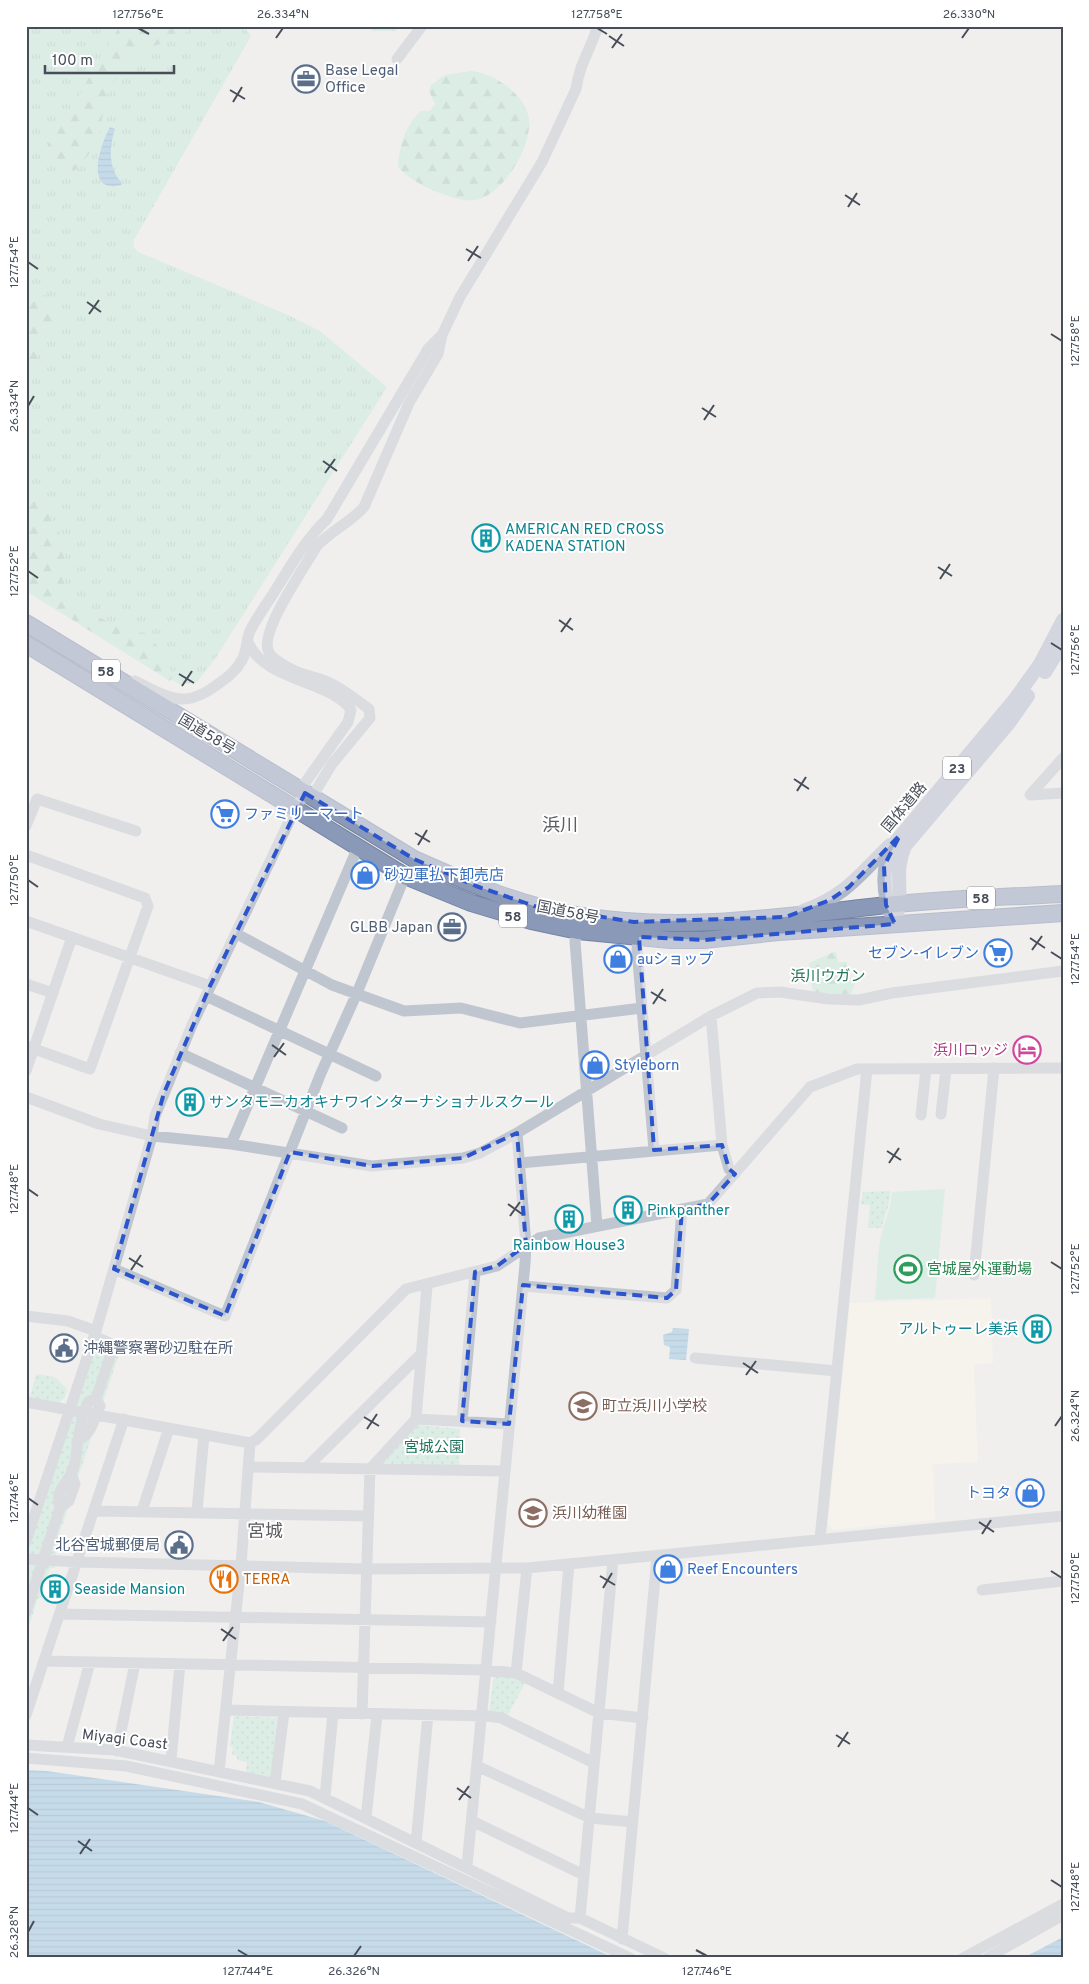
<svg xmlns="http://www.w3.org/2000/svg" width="1089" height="1984" font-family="Overpass,'Noto Sans JP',sans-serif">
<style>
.commercial{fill:#faf8e9}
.grass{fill:url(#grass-tufts)}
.forest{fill:url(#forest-firs)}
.park{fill:url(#park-dots)}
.pitch{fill:#c1ead8}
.water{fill:url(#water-rules)}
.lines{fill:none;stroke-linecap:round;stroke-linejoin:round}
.highway-casing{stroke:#7684a4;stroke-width:18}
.minor{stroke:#c0c6cf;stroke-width:11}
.major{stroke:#b0b9ca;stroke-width:14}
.highway{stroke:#8b99b8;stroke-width:16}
.marked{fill:none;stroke:#2c55cd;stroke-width:4;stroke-dasharray:10 6;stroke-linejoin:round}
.ticks{fill:none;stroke:#484e59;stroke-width:2}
.labels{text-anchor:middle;stroke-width:4;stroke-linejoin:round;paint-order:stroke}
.shield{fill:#fff;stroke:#7f838b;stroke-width:1}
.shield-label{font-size:14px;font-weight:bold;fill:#484e59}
.service-label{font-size:15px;fill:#4e5e75;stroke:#fff;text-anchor:start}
.culture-label{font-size:15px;fill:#0d838f;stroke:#fff;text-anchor:start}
.street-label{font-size:15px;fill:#484e59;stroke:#fff}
.shop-label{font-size:15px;fill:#366cbe;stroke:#fff;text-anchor:start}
.park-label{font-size:15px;fill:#207359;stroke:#fff}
.hotel-label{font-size:15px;fill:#b23c85;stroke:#fff;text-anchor:end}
.leisure-label{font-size:15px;fill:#27864d;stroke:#fff;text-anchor:start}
.education-label{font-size:15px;fill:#785e54;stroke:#fff;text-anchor:start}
.food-label{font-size:15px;fill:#c56008;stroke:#fff;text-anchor:start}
.quarter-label{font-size:18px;fill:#5b5d62;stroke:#fff}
.neatline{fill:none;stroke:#484e59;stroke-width:2}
.ticks-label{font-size:12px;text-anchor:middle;fill:#484e59}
</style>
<defs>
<pattern id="grass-tufts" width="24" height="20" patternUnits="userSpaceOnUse" patternTransform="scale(1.25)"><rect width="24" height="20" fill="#c1ead8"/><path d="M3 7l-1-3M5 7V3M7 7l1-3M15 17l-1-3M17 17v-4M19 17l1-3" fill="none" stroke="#a7cabc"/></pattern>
<pattern id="forest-firs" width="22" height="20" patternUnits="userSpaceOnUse" patternTransform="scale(1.25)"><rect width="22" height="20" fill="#c1ead8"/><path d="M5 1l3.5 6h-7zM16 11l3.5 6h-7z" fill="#a7cabc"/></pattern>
<pattern id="park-dots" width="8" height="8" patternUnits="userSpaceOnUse" patternTransform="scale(1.25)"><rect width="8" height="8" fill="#c1ead8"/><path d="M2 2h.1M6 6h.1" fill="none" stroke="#a7cabc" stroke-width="1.8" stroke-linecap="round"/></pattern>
<pattern id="water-rules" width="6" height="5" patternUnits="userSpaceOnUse" patternTransform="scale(1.25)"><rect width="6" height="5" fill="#92c3e2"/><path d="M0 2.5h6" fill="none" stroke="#79a1ba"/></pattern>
</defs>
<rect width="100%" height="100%" fill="#f0efee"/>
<path class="commercial" d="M991,1298L993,1363L974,1365L978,1462L933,1464L935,1520L833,1530L828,1524L850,1303Z"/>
<path class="grass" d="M26,26H246L245,28L251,36L134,240L133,246L138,252L288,315L320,331L387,387L215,659L196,683L179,684L26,589Z
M365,26H399L395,31H373Z"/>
<path class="forest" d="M120,26H192C179,42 169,40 152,47C138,53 124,67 115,79C105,93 103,111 101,126C98,143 86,160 74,171L53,159L49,148V136L56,123L70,113L96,64Z
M471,71C494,73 525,94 529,119C532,146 504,194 476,200C463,202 452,197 440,193C424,187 409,179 398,167C399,147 406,124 421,111H430L435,104L429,91L431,85L445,75Z
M26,294L53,296L58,305L55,321L46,334L37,360L26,377Z
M26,495C49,510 62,525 63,554C63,566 59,580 67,591C81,611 110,624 132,631C136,632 143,632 147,634C157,641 166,665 174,675L170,681L26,591Z
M836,951L838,962H847V973L855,983L851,994L815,993L812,987L809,963Z"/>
<path class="park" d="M890,1191C891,1204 884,1215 882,1228H868L870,1205L861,1204L863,1192Z
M95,1333L123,1342L57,1541L55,1568H50L47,1575L49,1577L42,1598H38L26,1635V1541Z
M36,1374L55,1377L67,1389L65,1397L59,1403L30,1397Z
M417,1425L460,1429L459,1467L383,1466L381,1461Z
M494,1676L511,1677L525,1683L507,1717L489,1712Z
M234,1716L277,1718L271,1777L246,1772L247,1762L237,1760V1756L232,1755L233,1747L230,1746Z"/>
<path class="pitch" d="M945,1189L935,1298L875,1300C877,1281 877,1261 880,1241C883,1224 892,1207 892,1192Z"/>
<path class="water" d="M110,127L115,129C109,148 108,168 122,183L121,185C83,195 101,143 110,127Z
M673,1328L689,1329L686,1360L669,1359L670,1347L664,1345L663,1335L672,1332Z
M26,1770L47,1771L259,1802L325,1821L614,1958H26Z
M1063,1937V1958H1023Z"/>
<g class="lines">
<g class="highway-casing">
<path id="highway" d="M26,623L414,859C468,883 523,907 582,916C680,932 780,917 878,906C940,899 1001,897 1063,894
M26,644L405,876L471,903L531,921L578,931L670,940H704L779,932L1063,913"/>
</g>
<path class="minor" d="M397,59L422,26
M248,642C263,681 333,681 351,710L348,722L300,790
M135,681C170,698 184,710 218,684C228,677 236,671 242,660C247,651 246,640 250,631C258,615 269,601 278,586C293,562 307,538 327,519L428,349L442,335
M1063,758L1030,795L1063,793
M312,797L332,764L370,718L369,709C354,698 338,685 320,679C312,676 303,675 295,671C287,667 270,658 268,650C261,629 305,567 316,547C330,531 350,523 364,507L409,403L438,354L442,335L460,297L542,162L576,89C579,65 591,48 598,26
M26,826L37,799L136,831
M26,855L145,898L148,906L90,1069L26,1046
M26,921L210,986
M578,931L575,941L597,1226
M237,934L332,985L404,1011L461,1008L520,1023L642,1008
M639,937L637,949L654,1150
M26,984L53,993
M206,996L376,1076
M180,1053L342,1128
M26,1071L72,937
M26,1097L99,1124L152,1136L231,1144L372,1166L463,1158L480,1153L517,1133L711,1016L757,993L780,992L828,999L859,1000L892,993L1063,971
M941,1114L946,1069
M921,1115L926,1069
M231,1144L358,847
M722,1145L729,1169L735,1174
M520,1163L722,1145L711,1016
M114,1269L225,1316L321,1073L357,993L405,876
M974,1275L994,1068
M523,1286L667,1298L676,1290L682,1209
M26,1316L68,1321L96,1331
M695,1358L837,1371
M26,1402L250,1443L256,1440L406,1289L497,1266L539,1238L708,1204L810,1087L857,1069L1063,1068
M416,1419L509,1424
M462,1421L475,1272
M77,1441C93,1433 93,1420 100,1406L96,1399
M248,1467L505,1471
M306,1468L422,1353
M60,1508L69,1501L75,1484L71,1474
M95,1511L368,1516
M142,1511L169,1428
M197,1511L204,1435
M820,1539L867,1069
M26,1541L96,1331L152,1136L155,1116L192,1025L295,809L305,793
M26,1559L78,1562L366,1569L527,1568L1063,1516
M982,1590L1063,1581
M26,1612L60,1508C55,1491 64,1487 71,1474C77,1463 76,1451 78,1440C80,1427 83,1414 88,1402L96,1399L114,1345L94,1336
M60,1614L491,1622
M44,1661L486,1670L516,1673L599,1713L643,1718
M516,1673L527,1568
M558,1693L569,1564
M226,1710L487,1716L501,1718L594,1763
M362,1714L370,1469L416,1419L427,1286
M26,1715L124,1419
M26,1745L115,1750L310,1791L568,1918H580L664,1958
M67,1747L90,1662
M117,1751L135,1663
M26,1758L126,1766L302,1804L630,1958
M171,1760L180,1664
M477,1766L590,1818L633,1822
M219,1772L241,1565L250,1443
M275,1783L284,1712
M325,1797L333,1713
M366,1818L377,1715
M472,1821L584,1875
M416,1843L428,1715
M467,1866L525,1264L526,1245L517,1133
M580,1918L613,1560
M622,1939L657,1556
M963,1958L1063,1904
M987,1958L1063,1915"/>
<path class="major" d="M1045,672L1063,643
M803,911C846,896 859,875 890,845
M897,913C904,889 893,874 905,846L1009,723L1028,696
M895,924C883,898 880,870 893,845L1015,699L1040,664L1063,620"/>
<use href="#highway" class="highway"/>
</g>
<path d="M0 0H1089V1984H0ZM305,793L414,859L476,886L534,906L634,922L786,917L830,900L849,887L900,835L884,866L886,905L895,924L704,940L639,937L654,1150L722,1145L729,1169L735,1174L708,1204L682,1209L676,1290L667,1298L523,1285L509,1424L462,1421L475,1272L497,1266L526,1245L517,1133L463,1158L372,1166L290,1152L225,1316L114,1269L164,1093L210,986Z" fill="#f0efee" fill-opacity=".55" fill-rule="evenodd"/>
<path class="marked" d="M305,793L414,859L476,886L534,906L634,922L786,917L830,900L849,887L900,835L884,866L886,905L895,924L704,940L639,937L654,1150L722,1145L729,1169L735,1174L708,1204L682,1209L676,1290L667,1298L523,1285L509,1424L462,1421L475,1272L497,1266L526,1245L517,1133L463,1158L372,1166L290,1152L225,1316L114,1269L164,1093L210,986Z"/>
<path class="ticks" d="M138,28L149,34M597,28L607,34M609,36L624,46M276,38L283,28M962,38L969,28M612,48L622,34M230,90L245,99M233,102L242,87M845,195L860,205M848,207L857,193M466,249L481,258M468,261L478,246M28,262L38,269M87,302L101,312M89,314L99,300M1051,334L1062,341M28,406L34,396M702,408L716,417M704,420L714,405M323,461L337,471M325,473L335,459M938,567L952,576M28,571L38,578M940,579L950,564M559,620L573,630M561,632L571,618M1051,643L1062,650M179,674L194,683M182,686L192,671M794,779L809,789M797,791L806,777M415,833L430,842M418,845L427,830M28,880L38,887M1030,938L1045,948M1032,950L1042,936M1051,952L1062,959M651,992L666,1001M653,1004L663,989M272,1045L286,1055M274,1057L284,1043M887,1151L901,1160M889,1163L899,1148M28,1189L38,1196M508,1204L522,1214M510,1216L520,1202M129,1258L143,1267M1051,1262L1062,1269M131,1270L141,1255M743,1363L758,1373M746,1375L756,1361M364,1417L379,1426M1055,1426L1062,1416M367,1429L377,1414M28,1498L38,1505M979,1522L994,1532M982,1534L991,1520M1051,1571L1062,1578M600,1576L615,1585M603,1588L612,1573M221,1629L236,1639M223,1641L233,1627M836,1735L850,1744M838,1747L848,1732M457,1788L471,1798M459,1800L469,1786M28,1808L38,1815M78,1841L92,1851M80,1854L90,1839M1051,1880L1062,1887M28,1932L34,1921M238,1950L248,1956M696,1950L707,1956M354,1956L361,1946"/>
<defs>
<g id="office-ring" transform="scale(1.4375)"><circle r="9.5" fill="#fff" stroke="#5c6f8a" stroke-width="1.5"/><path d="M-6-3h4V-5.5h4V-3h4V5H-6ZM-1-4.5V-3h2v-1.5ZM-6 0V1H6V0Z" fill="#5c6f8a"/></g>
<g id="building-ring" transform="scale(1.4375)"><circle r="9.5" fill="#fff" stroke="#0f9aa8" stroke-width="1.5"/><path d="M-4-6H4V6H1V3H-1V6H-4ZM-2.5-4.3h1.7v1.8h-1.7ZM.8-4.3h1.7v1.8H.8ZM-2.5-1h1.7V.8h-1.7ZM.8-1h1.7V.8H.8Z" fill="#0f9aa8"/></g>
<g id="supermarket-ring" transform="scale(1.4375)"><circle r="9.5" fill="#fff" stroke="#3f7fe0" stroke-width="1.5"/><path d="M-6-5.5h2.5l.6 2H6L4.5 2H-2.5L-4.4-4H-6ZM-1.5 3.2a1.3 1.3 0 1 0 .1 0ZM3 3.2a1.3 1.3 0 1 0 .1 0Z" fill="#3f7fe0"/></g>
<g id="shop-ring" transform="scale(1.4375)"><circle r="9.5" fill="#fff" stroke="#3f7fe0" stroke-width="1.5"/><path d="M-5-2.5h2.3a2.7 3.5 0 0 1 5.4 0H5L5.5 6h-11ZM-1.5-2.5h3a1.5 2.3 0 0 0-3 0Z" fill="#3f7fe0"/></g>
<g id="hotel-ring" transform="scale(1.4375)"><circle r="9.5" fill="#fff" stroke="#d1479c" stroke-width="1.5"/><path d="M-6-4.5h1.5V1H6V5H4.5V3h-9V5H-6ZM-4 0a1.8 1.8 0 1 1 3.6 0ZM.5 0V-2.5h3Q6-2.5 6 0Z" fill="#d1479c"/></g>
<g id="stadium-ring" transform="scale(1.4375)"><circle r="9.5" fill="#fff" stroke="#2e9e5b" stroke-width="1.5"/><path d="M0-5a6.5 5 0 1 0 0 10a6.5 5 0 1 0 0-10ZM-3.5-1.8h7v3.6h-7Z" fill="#2e9e5b"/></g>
<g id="civic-ring" transform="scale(1.4375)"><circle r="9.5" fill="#fff" stroke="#5c6f8a" stroke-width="1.5"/><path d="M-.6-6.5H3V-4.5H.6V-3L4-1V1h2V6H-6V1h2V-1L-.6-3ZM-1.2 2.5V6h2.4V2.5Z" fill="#5c6f8a"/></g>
<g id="school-ring" transform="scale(1.4375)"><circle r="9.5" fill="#fff" stroke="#8d6e63" stroke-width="1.5"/><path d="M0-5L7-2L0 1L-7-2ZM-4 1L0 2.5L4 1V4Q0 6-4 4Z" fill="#8d6e63"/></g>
<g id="restaurant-ring" transform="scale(1.4375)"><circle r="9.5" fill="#fff" stroke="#e8710a" stroke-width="1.5"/><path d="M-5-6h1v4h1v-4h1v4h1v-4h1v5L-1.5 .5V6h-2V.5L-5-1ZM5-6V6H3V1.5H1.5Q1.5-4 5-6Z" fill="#e8710a"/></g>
</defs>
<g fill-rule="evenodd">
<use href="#office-ring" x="306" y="79"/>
<use href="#building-ring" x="486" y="538"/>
<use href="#supermarket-ring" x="225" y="814"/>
<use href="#shop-ring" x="365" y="875"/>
<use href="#office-ring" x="452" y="927"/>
<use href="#supermarket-ring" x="998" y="953"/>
<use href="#shop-ring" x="618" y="959"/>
<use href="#hotel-ring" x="1027" y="1050"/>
<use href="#shop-ring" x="595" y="1065"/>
<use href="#building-ring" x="190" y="1102"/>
<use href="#building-ring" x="628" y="1210"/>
<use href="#building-ring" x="569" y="1219"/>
<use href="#stadium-ring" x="908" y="1269"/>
<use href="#building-ring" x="1037" y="1329"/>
<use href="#civic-ring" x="64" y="1348"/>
<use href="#school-ring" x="583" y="1406"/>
<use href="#shop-ring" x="1030" y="1493"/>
<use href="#school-ring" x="533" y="1513"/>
<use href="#civic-ring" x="179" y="1545"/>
<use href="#shop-ring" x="668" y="1569"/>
<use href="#restaurant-ring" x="224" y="1579"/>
<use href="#building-ring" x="55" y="1589"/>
</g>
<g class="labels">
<g class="shield">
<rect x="92" y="659.5" width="28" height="23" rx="4"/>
<rect x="943" y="756.5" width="28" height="23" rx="4"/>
<rect x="967" y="886.5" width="28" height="23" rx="4"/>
<rect x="499" y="904.5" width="28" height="23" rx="4"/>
</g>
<g class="shield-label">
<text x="106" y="676">58</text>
<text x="957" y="773">23</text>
<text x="981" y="903">58</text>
<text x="513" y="921">58</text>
</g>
<g class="service-label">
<text x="325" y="75">Base Legal<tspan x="325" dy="17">Office</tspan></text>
<text x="433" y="932" text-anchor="end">GLBB Japan</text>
<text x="83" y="1353">沖縄警察署砂辺駐在所</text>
<text x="160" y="1550" text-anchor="end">北谷宮城郵便局</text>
</g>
<g class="culture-label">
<text x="505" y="534">AMERICAN RED CROSS<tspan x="505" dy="17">KADENA STATION</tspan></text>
<text x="209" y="1107">サンタモニカオキナワインターナショナルスクール</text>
<text x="647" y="1215">Pinkpanther</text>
<text x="569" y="1250" text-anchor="middle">Rainbow House3</text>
<text x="1018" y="1334" text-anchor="end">アルトゥーレ美浜</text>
<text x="74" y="1594">Seaside Mansion</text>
</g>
<g class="street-label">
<text transform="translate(207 734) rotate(31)" y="5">国道58号</text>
<text transform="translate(904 807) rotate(-50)" y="5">国体道路</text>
<text transform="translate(568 912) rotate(11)" y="5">国道58号</text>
<text transform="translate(125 1739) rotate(7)" y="5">Miyagi Coast</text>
</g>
<g class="shop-label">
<text x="244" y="819">ファミリーマート</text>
<text x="384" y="880">砂辺軍払下卸売店</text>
<text x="979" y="958" text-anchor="end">セブン-イレブン</text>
<text x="637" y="964">auショップ</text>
<text x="614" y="1070">Styleborn</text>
<text x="1011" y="1498" text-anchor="end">トヨタ</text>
<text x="687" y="1574">Reef Encounters</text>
</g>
<g class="park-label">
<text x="828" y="981">浜川ウガン</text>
<text x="434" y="1452">宮城公園</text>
</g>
<g class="hotel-label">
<text x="1008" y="1055">浜川ロッジ</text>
</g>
<g class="leisure-label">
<text x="927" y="1274">宮城屋外運動場</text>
</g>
<g class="education-label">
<text x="602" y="1411">町立浜川小学校</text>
<text x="552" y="1518">浜川幼稚園</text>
</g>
<g class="food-label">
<text x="243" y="1584">TERRA</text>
</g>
<g class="quarter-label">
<text x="560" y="831">浜川</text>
<text x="265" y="1537">宮城</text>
</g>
</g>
<rect width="1089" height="1984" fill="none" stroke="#ffffff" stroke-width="55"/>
<path d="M45 65v8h129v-8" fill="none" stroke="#484e59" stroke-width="2.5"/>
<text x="52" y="65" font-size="15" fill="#484e59" stroke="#ffffff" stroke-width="4" paint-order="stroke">100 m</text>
<rect x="28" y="28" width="1034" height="1928" class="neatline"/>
<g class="ticks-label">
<text x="138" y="18">127.756°E</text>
<text x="283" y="18">26.334°N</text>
<text x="597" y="18">127.758°E</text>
<text x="969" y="18">26.330°N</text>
<text transform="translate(14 262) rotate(-90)" y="4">127.754°E</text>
<text transform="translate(1075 341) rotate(-90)" y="4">127.758°E</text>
<text transform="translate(14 406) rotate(-90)" y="4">26.334°N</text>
<text transform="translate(14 571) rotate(-90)" y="4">127.752°E</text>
<text transform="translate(1075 650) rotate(-90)" y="4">127.756°E</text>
<text transform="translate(14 880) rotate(-90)" y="4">127.750°E</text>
<text transform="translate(1075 959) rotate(-90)" y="4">127.754°E</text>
<text transform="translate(14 1189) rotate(-90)" y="4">127.748°E</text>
<text transform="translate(1075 1269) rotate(-90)" y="4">127.752°E</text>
<text transform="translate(1075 1416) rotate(-90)" y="4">26.324°N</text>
<text transform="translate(14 1498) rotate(-90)" y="4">127.746°E</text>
<text transform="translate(1075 1578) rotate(-90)" y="4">127.750°E</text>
<text transform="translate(14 1808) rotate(-90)" y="4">127.744°E</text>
<text transform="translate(1075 1887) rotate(-90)" y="4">127.748°E</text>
<text transform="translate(14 1932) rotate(-90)" y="4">26.328°N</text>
<text x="248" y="1975">127.744°E</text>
<text x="354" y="1975">26.326°N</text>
<text x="707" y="1975">127.746°E</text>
</g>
</svg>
